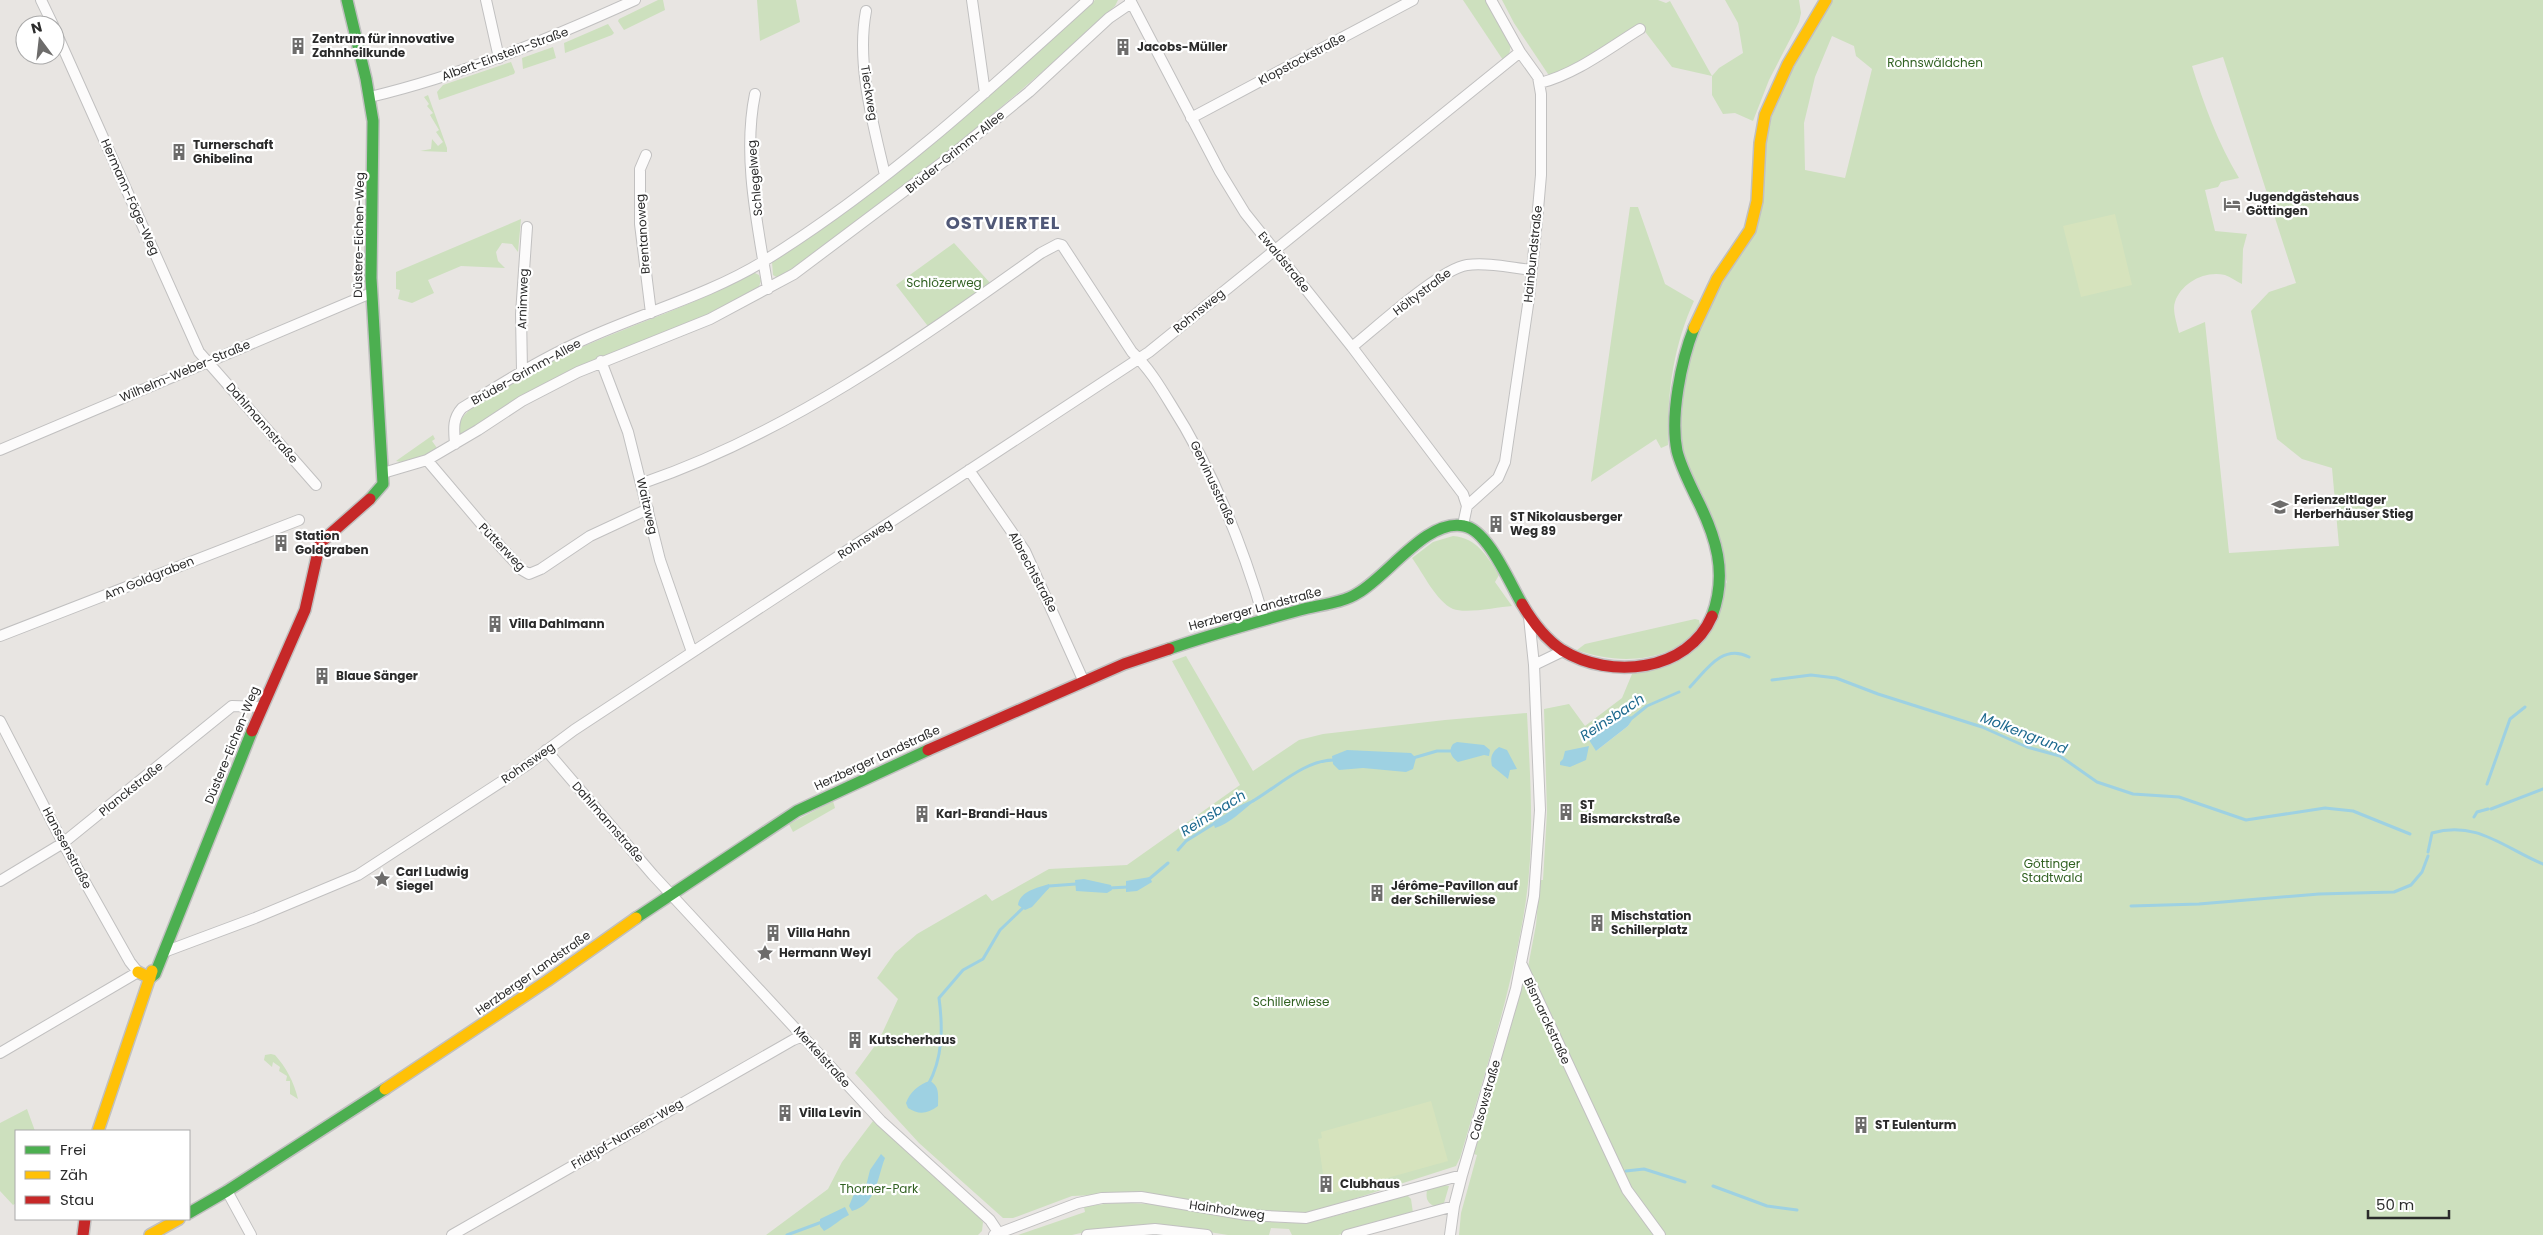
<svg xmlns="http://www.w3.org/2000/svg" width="2543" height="1235" font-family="Poppins,sans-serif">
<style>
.green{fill:#cde0be;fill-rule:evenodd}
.pitch{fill:#d6e3bd}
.water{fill:#9ed1e2}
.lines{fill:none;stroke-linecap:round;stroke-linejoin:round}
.stream{stroke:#9ed1e2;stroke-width:3}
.street-casing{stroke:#c1c0c0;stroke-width:12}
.fast-casing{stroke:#c1c0c0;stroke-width:14}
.slow-casing{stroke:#c1c0c0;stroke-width:14}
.jam-casing{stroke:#c1c0c0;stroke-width:14}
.street{stroke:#fcfbfb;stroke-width:10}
.fast{stroke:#4caf50;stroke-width:11}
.slow{stroke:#ffc107;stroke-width:11}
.jam{stroke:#c62828;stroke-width:11}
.labels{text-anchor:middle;stroke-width:4.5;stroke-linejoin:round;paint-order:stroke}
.poi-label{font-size:12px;font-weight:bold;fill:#2b2b2b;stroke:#fff;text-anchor:start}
.street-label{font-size:12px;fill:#2b2b2b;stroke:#fff}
.park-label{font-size:12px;fill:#316122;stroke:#fff}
.water-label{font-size:14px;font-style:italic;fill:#1c698e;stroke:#fff}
.district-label{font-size:18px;font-weight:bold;letter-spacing:1px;fill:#505877;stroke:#fff}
</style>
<rect width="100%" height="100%" fill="#e8e5e2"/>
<path class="green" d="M658,0H663L665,10L624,30L618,21L619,19Z
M757,0H796L800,22L760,41Z
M1095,0H1118L1115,6C1011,103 901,192 785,274L778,278L773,275L772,262L836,217L962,120Z
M1463,0H1487L1511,44L1509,55L1503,60Z
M1502,0H1658L1666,3L1670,1L1712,76L1719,68L1743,53L1738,23L1725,0H1799L1801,13L1799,22L1769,80L1753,121L1735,113L1723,114L1712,95V76L1672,67L1640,25L1587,59L1551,76L1548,74L1514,23Z
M1833,0H2543V1235H1459L1461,1213L1477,1155L1474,1154L1528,967L1536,925L1540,880H1543L1547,812L1544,709L1569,704L1585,726L1622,698L1632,674L1679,659L1727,582L1688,471L1680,439L1686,363L1708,305L1755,234L1765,133L1790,74ZM1832,36L1854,46L1856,56L1872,69L1845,178L1805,170L1804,123L1815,77ZM2223,57L2296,283L2269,292L2251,311L2277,439L2302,459L2332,468L2339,546L2229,553L2205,322L2179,333C2177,324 2172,310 2175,302C2181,283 2205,270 2225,275C2231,277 2237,282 2242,284L2243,249L2247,234L2215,231L2205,190L2218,187L2221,182L2239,178C2218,143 2204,105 2192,66ZM1633,717L1628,726L1596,751C1605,726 1605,719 1633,717Z
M608,24L614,33L612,35L565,53L564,43Z
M553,47L556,58L523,69L522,58Z
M511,62L515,72L514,74L439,100L437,92L443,85Z
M428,95L447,148V152L420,151L431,149L432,139L438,146L443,142L436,132L439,130L430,115L433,113L427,106L429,104L424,97Z
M1630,207H1638L1665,284L1694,301C1673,347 1667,394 1668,445L1661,448L1656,439L1591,482Z
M521,219L518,252L512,244L502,243L496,252L498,261L505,268L461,266L428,280L434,293L412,303L398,299L400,290L396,289V272Z
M954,243L991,284L931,326L927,325L896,285Z
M753,272L759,275L761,281L758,289L704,317L572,370L463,434L459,433L458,425C465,410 479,403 492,395C553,354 621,332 688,304C710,295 732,284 753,272Z
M433,435L435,439L432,441L437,448C426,456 410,465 396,461Z
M1453,536C1477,538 1487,556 1499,575L1495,582L1512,606C1498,607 1466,614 1453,609C1436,601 1423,573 1412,558L1433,542Z
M1695,619L1699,620L1700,625C1674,664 1617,665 1577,650L1585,644Z
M1186,656L1253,771L1299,740L1323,734L1445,720L1527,713C1530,776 1535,837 1526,900C1513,988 1485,1072 1460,1158L1456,1166L1313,1212L1289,1215L1141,1193L1072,1196L1013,1218H1003L919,1143L855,1073L879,1040L898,999L877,978L895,953L917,934L986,894L992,901L1049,869L1127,865L1240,785L1172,661Z
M833,801L835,808L793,832L789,824Z
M271,1054L275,1055C286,1067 294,1082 298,1099L290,1094V1081H286L287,1076L279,1071L280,1067L273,1062L272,1067L264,1060L265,1055Z
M27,1109L35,1131H16V1203L13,1205L0,1191V1123Z
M873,1121L976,1213L983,1222L982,1231L978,1235H766L828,1189L842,1162Z
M1444,1185L1449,1186L1444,1203L1434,1206C1426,1202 1426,1197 1427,1189Z
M1407,1195L1411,1199L1413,1213L1338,1235H1292L1289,1229L1271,1228L1269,1235H1228L1190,1229L1094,1230L1072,1235H1018L1085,1212L1084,1207C1148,1194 1210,1217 1273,1222C1319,1226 1363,1207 1407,1195Z"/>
<path class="pitch" d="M2115,214L2132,285L2081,297L2063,226Z
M1431,1101L1448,1161L1330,1194L1328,1188L1322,1190L1319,1176L1323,1174L1318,1139L1322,1138L1321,1132Z"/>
<path class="water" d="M1621,715L1634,717L1628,726L1596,751L1589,740L1595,733Z
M1457,742L1484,745L1490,750L1489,756L1484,755L1458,762C1451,757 1448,751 1453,744Z
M1589,746L1586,760L1570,767L1560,765V762L1563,759L1565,751Z
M1499,747L1507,750L1517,769L1510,770L1508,779L1492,766C1490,757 1492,752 1499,747Z
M1347,750L1411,753L1416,758L1413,769L1406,772L1363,768L1339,770L1333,764L1332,756Z
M1254,799L1255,801C1242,810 1230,824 1215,828L1213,822L1239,806Z
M1150,877L1152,882L1137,891L1126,892V881Z
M1084,879L1111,885L1112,890L1107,893L1076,891L1075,880Z
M1049,884V888L1032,907L1025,910L1018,905C1020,891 1037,888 1049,884Z
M930,1081C940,1086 938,1096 938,1106C927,1114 919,1115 908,1108L906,1103C910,1092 919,1084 930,1081Z
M881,1154L885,1158C877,1178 877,1204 852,1211L849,1206L854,1194L866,1186L870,1170Z
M845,1207L849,1215C840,1219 834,1226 824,1231L820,1226V1219Z"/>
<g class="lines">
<path class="stream" d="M1772,680L1811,675L1836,678L1878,694L1982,727L2027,747L2060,756L2097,782L2133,794L2179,797L2246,820L2325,808L2353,811L2410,834
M1690,687C1706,670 1723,643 1749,657
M1632,718L1647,706L1679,692
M1413,758L1437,751H1453
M2487,784L2510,719L2525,707
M1253,801C1277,787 1306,759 1335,760
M2491,809L2543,789
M2474,817L2477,812L2488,809
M1178,850L1186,841L1215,823
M2428,852L2432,833C2477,820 2504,848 2543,864
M1148,880L1168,863
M1109,888L1128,887
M1046,889L1049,886L1076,884
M2131,906L2199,904L2319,894L2394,892L2411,885L2422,872L2428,856
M928,1085C943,1058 943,1028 939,998L963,970L983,959L1000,930L1024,907
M1626,1171L1644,1169L1685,1182
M1713,1186L1767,1206L1797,1210
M787,1235L822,1222"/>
<g class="street-casing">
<path id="street" d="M41,0L53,25
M486,0L499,58
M972,0L985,93
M1130,0L1220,172L1245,213L1352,347L1463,494L1467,506
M866,11C856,64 873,123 885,175
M55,30L199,352L316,485
M1540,83C1576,74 1609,48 1640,29
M755,94C742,157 758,227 768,289
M370,97C462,75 549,39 635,0
M1191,118L1413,0
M646,155L640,169V224L651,313
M1352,347C1377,327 1440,269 1467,265C1488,262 1512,268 1532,270
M601,361L628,432L660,560L692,652
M522,371L521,314L527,227
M455,444C454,430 452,419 462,408C501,384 539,360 581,341C641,313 707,296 764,261C882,188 986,93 1088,0
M0,450L371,293
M427,460L500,546L522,570L529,574L541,569L590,536L648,509
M969,470L1025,551L1084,682
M383,473L427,460L478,430L522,401L578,372L710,319L794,274L947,159L1029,92L1109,18L1131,3
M643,483C789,433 916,342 1041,253L1058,244L1062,245L1132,352C1148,367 1159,385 1170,403C1213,470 1242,543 1264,619
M1467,506L1498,478L1505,462L1529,298L1537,221L1541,175V94L1538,77L1520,52L1491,0
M1463,525L1467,506
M0,636L299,520
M1534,665L1563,651
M0,721L63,843L130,962L138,972L0,1053
M546,750L653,875L881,1121L990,1220L1000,1235
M0,881L63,843L232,706L262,707
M164,952L255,918L358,875L527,765L574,730L1149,352L1520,52
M1522,965L1627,1190L1660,1235
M227,1191L251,1235
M452,1235L793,1040L803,1036
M994,1235L1078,1203L1102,1198L1141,1197L1247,1215L1306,1218L1462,1175
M1087,1235L1155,1229L1207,1235
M1347,1235L1454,1206
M1450,1235L1454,1206L1462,1175L1516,989L1534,896L1540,810L1534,665L1529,617"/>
</g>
<g class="fast-casing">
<path id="fast" d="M347,0L366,79L373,121L371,278L383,484L370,499
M1694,328C1681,361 1670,416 1677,451C1681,467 1689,482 1696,497C1716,536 1728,573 1712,616
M1169,649C1212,634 1256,622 1300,610C1318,605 1343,603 1358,593C1388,576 1427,518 1464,526C1488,530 1510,584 1522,604
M636,918L797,811L928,750
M150,978L155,974L252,731
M189,1213L227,1191L385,1089"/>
</g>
<g class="slow-casing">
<path id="slow" d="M1694,328L1717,279L1750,230L1757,201L1760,143L1765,115L1788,64L1826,0
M138,972L150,978
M385,1089L547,981L636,918
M98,1131L152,971
M150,1235L179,1219"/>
</g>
<g class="jam-casing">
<path id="jam" d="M1522,604C1532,621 1544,638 1562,650C1610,680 1688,672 1712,616
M252,731L305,610L320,543L370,499
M928,750L1124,664L1169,649
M83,1235L85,1219"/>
</g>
<use href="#street" class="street"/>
<use href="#fast" class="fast"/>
<use href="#slow" class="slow"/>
<use href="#jam" class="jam"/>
</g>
<defs>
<g id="building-bare" transform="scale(1.35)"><path d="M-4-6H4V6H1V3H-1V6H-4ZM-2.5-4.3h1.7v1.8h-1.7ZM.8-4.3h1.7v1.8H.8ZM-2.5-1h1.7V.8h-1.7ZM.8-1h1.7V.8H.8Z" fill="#6d6c6b" stroke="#fff" stroke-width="2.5" paint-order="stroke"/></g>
<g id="hotel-bare" transform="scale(1.35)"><path d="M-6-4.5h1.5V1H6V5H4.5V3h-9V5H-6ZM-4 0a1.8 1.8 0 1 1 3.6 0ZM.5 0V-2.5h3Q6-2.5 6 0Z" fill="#6d6c6b" stroke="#fff" stroke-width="2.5" paint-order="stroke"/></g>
<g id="school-bare" transform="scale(1.35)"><path d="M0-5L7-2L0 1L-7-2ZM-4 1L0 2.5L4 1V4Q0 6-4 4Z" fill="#6d6c6b" stroke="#fff" stroke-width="2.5" paint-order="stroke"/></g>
<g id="sight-bare" transform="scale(1.35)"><path d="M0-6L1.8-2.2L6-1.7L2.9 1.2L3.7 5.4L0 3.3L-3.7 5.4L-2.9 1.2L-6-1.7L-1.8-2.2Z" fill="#6d6c6b" stroke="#fff" stroke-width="2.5" paint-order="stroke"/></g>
</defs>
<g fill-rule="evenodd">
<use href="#building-bare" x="298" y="46"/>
<use href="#building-bare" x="1123" y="47"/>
<use href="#building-bare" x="179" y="152"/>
<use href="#hotel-bare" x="2232" y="204"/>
<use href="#school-bare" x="2280" y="507"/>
<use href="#building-bare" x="1496" y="524"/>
<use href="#building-bare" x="281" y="543"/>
<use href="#building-bare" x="495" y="624"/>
<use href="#building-bare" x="322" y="676"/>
<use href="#building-bare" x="1566" y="812"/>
<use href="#building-bare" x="922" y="814"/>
<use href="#sight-bare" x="382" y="879"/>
<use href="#building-bare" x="1377" y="893"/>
<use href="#building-bare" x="1597" y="923"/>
<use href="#building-bare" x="773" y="933"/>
<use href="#sight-bare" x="765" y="953"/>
<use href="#building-bare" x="855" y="1040"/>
<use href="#building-bare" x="785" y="1113"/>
<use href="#building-bare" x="1861" y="1125"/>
<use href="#building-bare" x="1326" y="1184"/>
</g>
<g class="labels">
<g class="poi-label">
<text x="312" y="43">Zentrum für innovative<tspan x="312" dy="14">Zahnheilkunde</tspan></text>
<text x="1137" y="51">Jacobs-Müller</text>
<text x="193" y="149">Turnerschaft<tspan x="193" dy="14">Ghibelina</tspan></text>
<text x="2246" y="201">Jugendgästehaus<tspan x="2246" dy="14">Göttingen</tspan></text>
<text x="2294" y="504">Ferienzeltlager<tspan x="2294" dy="14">Herberhäuser Stieg</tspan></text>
<text x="1510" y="521">ST Nikolausberger<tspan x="1510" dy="14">Weg 89</tspan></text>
<text x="295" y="540">Station<tspan x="295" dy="14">Goldgraben</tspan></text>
<text x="509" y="628">Villa Dahlmann</text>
<text x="336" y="680">Blaue Sänger</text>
<text x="1580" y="809">ST<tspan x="1580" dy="14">Bismarckstraße</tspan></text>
<text x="936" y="818">Karl-Brandi-Haus</text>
<text x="396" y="876">Carl Ludwig<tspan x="396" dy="14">Siegel</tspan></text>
<text x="1391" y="890">Jérôme-Pavillon auf<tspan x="1391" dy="14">der Schillerwiese</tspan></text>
<text x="1611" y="920">Mischstation<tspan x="1611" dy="14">Schillerplatz</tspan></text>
<text x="787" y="937">Villa Hahn</text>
<text x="779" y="957">Hermann Weyl</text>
<text x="869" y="1044">Kutscherhaus</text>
<text x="799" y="1117">Villa Levin</text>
<text x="1875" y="1129">ST Eulenturm</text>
<text x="1340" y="1188">Clubhaus</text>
</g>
<g class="street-label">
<text transform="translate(505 54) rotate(-20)" y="4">Albert-Einstein-Straße</text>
<text transform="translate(1302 59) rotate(-28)" y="4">Klopstockstraße</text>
<text transform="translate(869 93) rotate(81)" y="4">Tieckweg</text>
<text transform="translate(955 152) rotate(-39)" y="4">Brüder-Grimm-Allee</text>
<text transform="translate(755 178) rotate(-95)" y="4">Schlegelweg</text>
<text transform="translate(130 197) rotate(66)" y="4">Hermann-Föge-Weg</text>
<text transform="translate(643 234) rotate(-94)" y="4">Brentanoweg</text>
<text transform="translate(359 235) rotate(-89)" y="4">Düstere-Eichen-Weg</text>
<text transform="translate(1533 254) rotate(-84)" y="4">Hainbundstraße</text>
<text transform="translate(1284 262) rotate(51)" y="4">Ewaldstraße</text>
<text transform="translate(1422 292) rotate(-37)" y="4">Höltystraße</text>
<text transform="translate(523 299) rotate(-88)" y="4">Arnimweg</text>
<text transform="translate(1199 311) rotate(-39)" y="4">Rohnsweg</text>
<text transform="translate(185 371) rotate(-23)" y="4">Wilhelm-Weber-Straße</text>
<text transform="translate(526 372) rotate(-29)" y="4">Brüder-Grimm-Allee</text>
<text transform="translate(262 423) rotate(49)" y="4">Dahlmannstraße</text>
<text transform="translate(1213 483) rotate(65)" y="4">Gervinusstraße</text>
<text transform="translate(647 506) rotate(77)" y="4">Waitzweg</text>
<text transform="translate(865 539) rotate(-33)" y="4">Rohnsweg</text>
<text transform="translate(502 547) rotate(46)" y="4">Pütterweg</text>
<text transform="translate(1033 572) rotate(62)" y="4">Albrechtstraße</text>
<text transform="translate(149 578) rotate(-22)" y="4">Am Goldgraben</text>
<text transform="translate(1255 609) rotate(-15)" y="4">Herzberger Landstraße</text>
<text transform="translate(232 745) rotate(-68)" y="4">Düstere-Eichen-Weg</text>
<text transform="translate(877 758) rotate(-25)" y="4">Herzberger Landstraße</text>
<text transform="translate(528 763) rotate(-35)" y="4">Rohnsweg</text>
<text transform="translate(131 789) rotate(-39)" y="4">Planckstraße</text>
<text transform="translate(608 822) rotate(49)" y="4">Dahlmannstraße</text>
<text transform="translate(67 848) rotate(62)" y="4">Hanssenstraße</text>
<text transform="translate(533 973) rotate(-35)" y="4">Herzberger Landstraße</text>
<text transform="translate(1547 1021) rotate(65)" y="4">Bismarckstraße</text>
<text transform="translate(822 1057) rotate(48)" y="4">Merkelstraße</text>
<text transform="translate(1485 1100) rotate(-74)" y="4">Calsowstraße</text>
<text transform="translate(627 1134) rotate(-30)" y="4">Fridtjof-Nansen-Weg</text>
<text transform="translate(1227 1210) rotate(8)" y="4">Hainholzweg</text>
</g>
<g class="park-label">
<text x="1935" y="67">Rohnswäldchen</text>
<text x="944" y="287">Schlözerweg</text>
<text x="2052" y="868">Göttinger<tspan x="2052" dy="14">Stadtwald</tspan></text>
<text x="1291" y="1006">Schillerwiese</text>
<text x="879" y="1193">Thorner-Park</text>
</g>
<g class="water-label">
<text transform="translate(1612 717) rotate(-33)" y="5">Reinsbach</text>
<text transform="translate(2024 733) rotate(21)" y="5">Molkengrund</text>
<text transform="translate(1213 813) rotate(-32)" y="5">Reinsbach</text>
</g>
<g class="district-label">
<text x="1003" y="229">OSTVIERTEL</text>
</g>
</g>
<rect x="15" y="1130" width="175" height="90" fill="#ffffff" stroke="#aaaaaa"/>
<rect x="25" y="1146" width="25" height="8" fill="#4caf50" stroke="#aaaaaa"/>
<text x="60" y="1155" font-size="15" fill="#2b2b2b">Frei</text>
<rect x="25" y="1171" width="25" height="8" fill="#ffc107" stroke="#aaaaaa"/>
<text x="60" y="1180" font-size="15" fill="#2b2b2b">Zäh</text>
<rect x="25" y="1196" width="25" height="8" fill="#c62828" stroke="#aaaaaa"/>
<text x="60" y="1205" font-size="15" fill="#2b2b2b">Stau</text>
<g transform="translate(40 40) rotate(345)"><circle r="24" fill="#ffffff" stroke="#aaaaaa"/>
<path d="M0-4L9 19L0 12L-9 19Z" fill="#6d6c6b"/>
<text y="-8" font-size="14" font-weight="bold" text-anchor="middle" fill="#2b2b2b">N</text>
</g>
<path d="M2368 1210v8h81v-8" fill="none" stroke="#2b2b2b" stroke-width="2.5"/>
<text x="2376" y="1210" font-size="15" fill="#2b2b2b" stroke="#ffffff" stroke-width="4" paint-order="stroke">50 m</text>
</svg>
